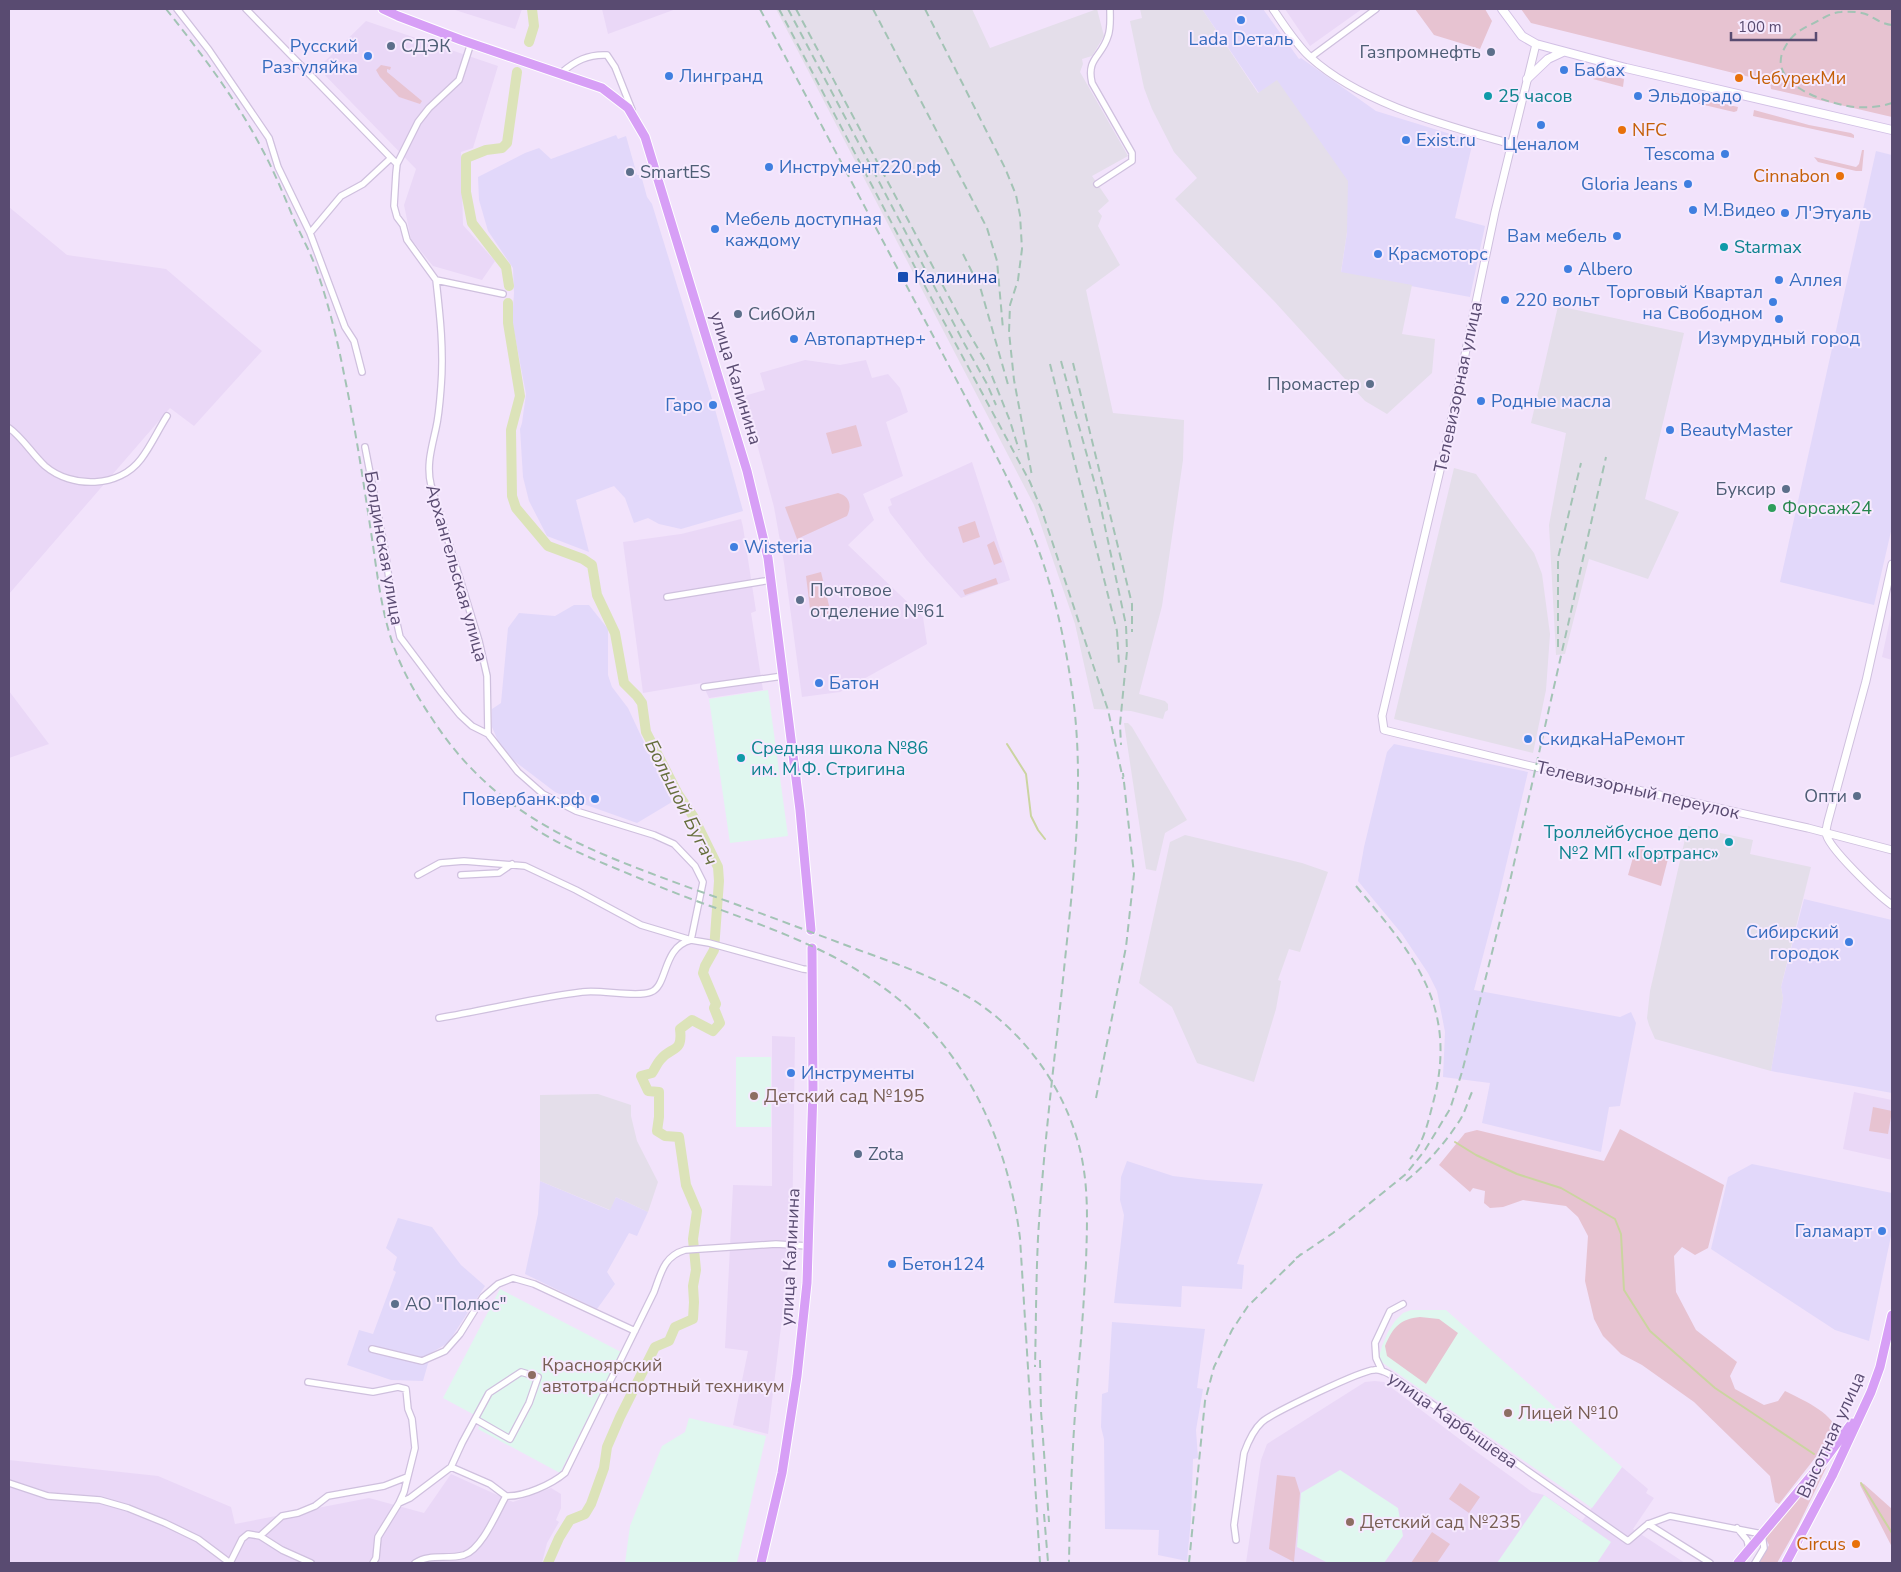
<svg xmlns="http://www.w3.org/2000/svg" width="1901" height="1572" font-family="'Nunito Sans',sans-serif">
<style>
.residential{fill:#ead8f7}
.commercial{fill:#e2d8fa}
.industrial{fill:#e4deea}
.education{fill:#e0f7ef}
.green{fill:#e7c3d1}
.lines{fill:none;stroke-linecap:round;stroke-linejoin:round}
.stream{stroke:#cbd4a0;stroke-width:2}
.river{stroke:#dce3b9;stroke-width:10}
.minor-casing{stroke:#cfc0de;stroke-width:8}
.tertiary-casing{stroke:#cfc0de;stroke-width:9}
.secondary-casing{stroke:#d2c0e5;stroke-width:10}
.primary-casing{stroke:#fff;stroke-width:11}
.minor{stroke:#fff;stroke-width:5.5}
.tertiary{stroke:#fff;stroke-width:7}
.secondary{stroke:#fff;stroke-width:8}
.primary{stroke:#d79ff6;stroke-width:9}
.rail{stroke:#a3c3b5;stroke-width:2;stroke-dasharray:8 5;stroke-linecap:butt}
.shop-dot{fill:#3f7fe0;stroke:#f6e9fe;stroke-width:2}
.service-dot{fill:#5c6f8a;stroke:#f6e9fe;stroke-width:2}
.food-dot{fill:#e8710a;stroke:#f6e9fe;stroke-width:2}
.culture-dot{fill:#0f9aa8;stroke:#f6e9fe;stroke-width:2}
.transit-dot{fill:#1a4fb4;stroke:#f6e9fe;stroke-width:2}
.leisure-dot{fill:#2e9e5b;stroke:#f6e9fe;stroke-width:2}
.education-dot{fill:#8d6e63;stroke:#f6e9fe;stroke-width:2}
.labels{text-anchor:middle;stroke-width:4;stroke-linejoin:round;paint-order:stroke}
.shop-label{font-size:18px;fill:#366cbe;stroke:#f6e9fe;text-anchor:start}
.service-label{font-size:18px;fill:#4e5e75;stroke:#f6e9fe;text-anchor:start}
.food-label{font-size:18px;fill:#c56008;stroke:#f6e9fe;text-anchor:start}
.culture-label{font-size:18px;fill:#0d838f;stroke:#f6e9fe;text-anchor:start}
.transit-label{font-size:18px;fill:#164399;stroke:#f6e9fe;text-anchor:start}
.street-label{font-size:18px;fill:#594b71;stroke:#f6e9fe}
.leisure-label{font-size:18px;fill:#27864d;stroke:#f6e9fe;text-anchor:start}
.education-label{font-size:18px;fill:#785e54;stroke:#f6e9fe;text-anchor:start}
.water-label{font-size:19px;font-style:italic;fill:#666f3c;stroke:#f6e9fe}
</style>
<rect width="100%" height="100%" fill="#f2e3fb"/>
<path class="residential" d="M452,9H522L515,29Z
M602,9H676L608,34Z
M1285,9H1362L1310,46Z
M366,21L498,66L473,148L461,152L463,225L495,261L482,280L433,266L411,239L404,205L416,169L318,68Z
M9,207L67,255L166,269L262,351L194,426L170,408L9,594Z
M805,360L840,365L866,360L872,378L888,374L900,388L908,412L886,422L903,476L863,494L874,520L848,545L923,617L927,644L840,692L802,697L784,563L774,507L744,396L765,390L760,373Z
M972,462L1010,580L961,598L926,559L890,513L888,507L892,505L890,499Z
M741,519L743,527L756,611L751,613L763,690L709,698L702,683L643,693L623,542L681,534Z
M1892,610V660L1882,657Z
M9,691L49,744L9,758Z
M772,1036L795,1037L792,1236L768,1434L733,1425L748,1351L725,1348L733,1185L772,1186Z
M1854,1092L1892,1100V1160L1843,1149Z
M1375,1381L1384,1382L1474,1450L1524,1486L1532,1492L1544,1495L1582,1521L1622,1467L1648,1489L1646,1493L1654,1498L1633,1529L1685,1563H1246L1261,1460L1267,1444L1365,1382Z
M9,1460L158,1476L231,1507L235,1524L369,1498L424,1513L451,1474L513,1502L551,1488L561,1494V1508L556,1520L559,1522L547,1543L542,1563H9Z"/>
<path class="commercial" d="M1202,9H1263L1299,59L1301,58L1376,111L1473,141L1455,218L1485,226L1470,297L1341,273L1347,232V222L1277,81L1259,93Z
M616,135L618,139L626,136L637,175H641L647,197L652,204L713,402L743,511L681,529L659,524L648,518L634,523L625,498L614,486L576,500L589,552L547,536L529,501L523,477L520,429L522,423L526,394L512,321L514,293L513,268L488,231L479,200L478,177L525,153L539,148L551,159Z
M1876,151L1892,155V527L1874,605L1780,582Z
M574,605H589L608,629V675L612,687L628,708L672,802L637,823L575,801L555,792L513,760L501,748L492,727V709L501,703L508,628L519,613L555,616Z
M1394,744L1528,772L1499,895L1474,990L1620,1017L1631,1012L1636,1023L1620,1106L1609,1107L1601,1152L1482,1123L1490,1083L1443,1077L1445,1032L1437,991L1428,973L1402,934L1358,881L1364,847L1387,752Z
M1804,899L1892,920V1093L1771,1071L1783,998L1781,987Z
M1127,1161L1173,1176L1206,1180L1263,1184L1237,1264L1244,1265L1242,1289L1182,1286L1181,1307L1114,1303L1124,1215L1120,1200L1121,1177Z
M1752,1164L1892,1193V1231L1869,1341L1835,1330L1711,1249L1728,1177Z
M540,1181L609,1210L616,1197L648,1212L637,1236L629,1233L607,1272L615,1284L597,1309L525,1274L538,1214Z
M398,1218L432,1227L461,1265L485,1286L448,1343L431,1353L423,1381L391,1380L347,1365L359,1330L373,1334L396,1272L393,1270L397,1257L386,1248Z
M1112,1322L1205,1329L1197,1388L1203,1389L1196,1430L1198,1458L1193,1459L1191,1519L1187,1561L1158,1555L1159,1530L1105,1529L1104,1439L1101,1427L1102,1394L1108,1392Z"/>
<path class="industrial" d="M776,9H972L990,48L1097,9L1104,36L1092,56L1082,59L1083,64L1080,72L1128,156L1092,176L1109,201L1098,211L1102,216L1098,226L1120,265L1086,290L1113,413L1184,420L1183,460L1162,606L1139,694L1165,701L1168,704V710L1165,712L1163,719L1131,711L1094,709L1075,624L1034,505Z
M1140,9H1202L1258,93L1277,80L1348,181L1347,232L1341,272L1412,285L1402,334L1435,339L1432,373L1387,414L1365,401L1274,301L1175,199L1197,178L1174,152L1152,109L1144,88L1130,21L1142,18Z
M1558,306L1684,333L1645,499L1679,512L1648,579L1589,559L1565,654L1556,655L1549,525L1566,433L1531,423Z
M1454,468L1476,474L1534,553L1542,574L1550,634L1546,690L1533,753L1394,719Z
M1124,723H1128L1132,727L1187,820L1165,833L1156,871L1146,869Z
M1688,826L1753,840L1750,854L1811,867L1781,987L1783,998L1771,1071L1655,1039L1649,1025L1647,1018L1650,991Z
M1185,835L1302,863L1328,872L1300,952L1289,949L1278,980L1281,981L1276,1009L1254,1082L1197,1063L1172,1007L1139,983L1170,842Z
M598,1094L631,1105V1116L637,1141L658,1182L648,1212L616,1197L610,1210L540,1181V1095Z"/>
<path class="education" d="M768,690L788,836L730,843L709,699Z
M736,1057H771V1127H736Z
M500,1289L621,1352L560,1473L478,1429L482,1419L443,1398Z
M1411,1310H1446L1622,1467L1592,1508L1380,1361L1379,1357L1382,1346L1388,1332L1395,1321L1403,1313Z
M689,1418L766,1436L737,1563H625L630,1526L662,1446L685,1432Z
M1340,1470L1398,1508L1403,1536L1384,1563H1328L1297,1547L1301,1493Z
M1544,1495L1611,1542L1597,1563H1497Z"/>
<path class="green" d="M1415,9H1485L1492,21L1480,49L1434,35Z
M1521,9H1892V117L1771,89L1770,82L1531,23Z
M381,65L391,67L390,70L387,69V72L422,101L420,104L399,97L380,77L376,70Z
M1606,74L1624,79L1623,87L1593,79Z
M1671,92L1738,107L1737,111L1734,112L1670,97Z
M1754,110L1809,125L1851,133L1854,135V138L1753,116Z
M1862,150H1864L1862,171H1856L1818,162L1814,157L1856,167L1859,164Z
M856,425L862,446L832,454L826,433Z
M838,493C850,496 852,506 847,516L797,539L785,507Z
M975,521L980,537L963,543L958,527Z
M994,541L1002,562L994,565L987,545Z
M821,572L831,614L811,617L806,576Z
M996,578L998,584L965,595L963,590Z
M1636,847L1669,855L1661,886L1628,875Z
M1873,1107L1892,1111L1888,1134L1869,1131Z
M1620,1129L1724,1185L1708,1248L1695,1255L1682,1247L1674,1256L1676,1292L1696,1330L1737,1362L1730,1376L1735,1389L1764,1405L1778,1401L1785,1391C1801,1399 1831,1412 1837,1430L1779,1504L1775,1502L1770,1476L1694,1402L1642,1365L1621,1354L1603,1336L1594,1319L1585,1281L1588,1236L1578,1217L1566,1206L1523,1200L1503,1207L1490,1208L1484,1203L1485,1191L1473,1188L1470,1192L1439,1165L1465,1133L1477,1130L1604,1161Z
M1420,1317L1439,1319L1458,1333L1426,1384L1387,1356L1385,1346C1393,1327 1400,1319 1420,1317Z
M1827,1466L1799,1524L1777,1563H1758L1764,1555L1769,1545L1765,1537Z
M1277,1475L1295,1477L1300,1493L1294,1562L1269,1549Z
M1460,1483L1480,1497L1469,1513L1449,1499Z
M1861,1483L1864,1484L1892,1509V1547L1860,1485Z
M1432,1532L1450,1544L1437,1563H1411Z"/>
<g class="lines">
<path class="stream" d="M1007,744L1026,774L1031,816L1038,830L1045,839
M1455,1142L1476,1155L1517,1174L1561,1188L1615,1219L1621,1234L1624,1290L1650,1331L1715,1388L1814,1454
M1861,1483L1892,1533"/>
<path class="river" d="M529,42L534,26L532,9
M509,286L506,267L472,223L466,192V158L486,150L502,148L507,143L517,72
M508,303V323L520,396L511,430L512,496L516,508L548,546L583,559L592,565L597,595L615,633L624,683L637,696L642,703L646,732L678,794L693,816L718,867L719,881L714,950L705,966L703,973L716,1004L714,1008L720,1023L713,1031L692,1020L680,1029C683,1053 672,1046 661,1059C657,1063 655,1069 652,1073L641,1076L648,1091L659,1092V1117L657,1131L665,1136L679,1137L686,1185L697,1211L693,1239L696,1270L693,1286L694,1302L693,1319L675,1327L669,1341L655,1347L620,1417L607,1447L604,1468L591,1504L585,1514L570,1520L559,1538L548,1563"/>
<g class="minor-casing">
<path id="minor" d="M177,9L209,50L269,138L278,167L310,233L345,327L354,341L362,372
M246,9L397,164
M471,43L459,80L429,108L418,122L397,164L396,173L394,206L397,217L403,225L407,240L436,280L503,294
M1311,57L1376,9
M561,73C575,61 588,54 607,55L615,67L632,110
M1097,184L1132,161V153L1092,83C1086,58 1102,57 1108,36C1111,28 1110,18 1110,9
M310,233L341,196L363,184L391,158
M436,280C440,315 444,351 441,387C440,400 439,415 436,428C432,447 426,465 431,485L479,641L487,676L488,734L518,772L543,794L576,811L654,835L674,844L695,866L703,882L691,940C662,947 668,986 651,992C636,998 600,989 582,992C534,998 487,1010 439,1018
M9,428C23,438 32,454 45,466C72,489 119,488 141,459C151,446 158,430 167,416
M365,447L385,550L392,601L400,637L442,693L460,715L472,726L488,734
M667,597L771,580
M704,687L783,676
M418,875L440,863L464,861L525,866L576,890L641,925L691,940L709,943L803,969L812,970
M461,875L499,873L512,864
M372,1349L422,1361L445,1351L460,1334L483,1297L498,1284L513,1278L534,1284L635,1331
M1382,1371L1376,1358L1375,1343L1390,1311L1403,1304
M308,1382L373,1392L398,1387L406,1389L408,1409L412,1419L415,1448L404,1492L399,1503
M451,1467L462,1443L489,1393L521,1372L538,1377L529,1403L510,1439L475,1419
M9,1483L48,1496L100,1500L128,1508L165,1523L198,1539L230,1563
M1648,1524L1710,1563
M1737,1528L1747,1540L1749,1548
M260,1536L282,1550L311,1563
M1236,1540L1234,1525L1244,1453C1248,1442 1253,1430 1262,1422C1272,1413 1362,1370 1374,1370C1379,1369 1385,1372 1389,1374L1628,1541L1648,1524L1670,1516L1762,1534L1764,1548L1755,1563
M230,1563L242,1539L248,1534L260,1536L282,1516L298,1513L315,1506L328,1496L384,1486L407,1477
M373,1563L376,1558L378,1537L399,1503L410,1498L451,1467L490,1484L506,1496
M415,1563C430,1553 447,1560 464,1555C482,1549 497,1512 506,1496C524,1497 552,1484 565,1473L654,1292C661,1273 664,1256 685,1250L776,1244L808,1246"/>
</g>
<g class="tertiary-casing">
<path id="tertiary" d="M1273,9C1284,25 1295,43 1310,57C1362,104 1445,125 1511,144
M1536,44L1495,212L1446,445L1382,716L1384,730L1535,767L1808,828L1892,850
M1892,564L1866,681L1828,821C1827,825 1826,830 1826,833C1827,847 1879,896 1892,905"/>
</g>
<g class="secondary-casing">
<path id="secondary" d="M1502,9L1522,36L1536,44L1626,68L1892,130
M1527,79L1548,59L1563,52"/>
</g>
<g class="primary-casing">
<path id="primary" d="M383,9L398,16L461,40L602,88L628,108L645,137L747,471L768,558L800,810L811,930
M761,1563L782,1473L797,1376L807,1283L813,1089L812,948
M1738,1563L1822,1463L1852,1423
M1786,1563L1832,1476L1871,1392L1880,1367L1892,1315"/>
</g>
<use href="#minor" class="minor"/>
<use href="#tertiary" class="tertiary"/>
<use href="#secondary" class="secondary"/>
<use href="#primary" class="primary"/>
<path class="rail" d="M166,9C201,53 236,99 262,149C275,173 285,198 295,222C302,237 310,252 316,268C328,302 337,338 344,374C355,426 363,479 371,532C377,571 381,613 395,650C404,674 418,698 433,720C498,820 590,851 696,890C750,909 803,929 856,949C897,964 938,978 975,1001C1028,1036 1067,1092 1081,1154C1089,1191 1087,1226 1086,1263C1084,1297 1082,1330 1079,1363C1073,1430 1070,1496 1069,1563
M760,9L983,430C1002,467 1021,504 1036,543C1053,588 1064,635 1071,683C1087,784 1072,888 1062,989C1053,1072 1043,1155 1038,1238C1036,1281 1036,1324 1035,1367
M779,9L937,309L1030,482L1042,511L1108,710L1123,779
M788,9L964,343L987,384L996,405
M796,9L958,314L988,366L1010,421L1019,450
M873,9L987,228L997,261L1003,329
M925,9L1005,168L1016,195L1020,215L1022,249L1018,280L1010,305L1009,332L1014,380L1032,476
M1892,25C1882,24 1876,19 1868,15C1862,12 1848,11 1841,12C1831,12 1819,21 1810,25C1797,31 1789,38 1783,51C1768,86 1830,104 1854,107C1867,108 1880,107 1892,103
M963,254L981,290L1009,388
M1061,361L1099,499L1126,625L1127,651L1120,725L1121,745
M1073,363L1132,604V632
M1050,364L1117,631L1119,665
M1558,647V558L1581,463
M531,826C559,845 590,858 622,871C653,884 684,897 716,908C770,928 826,948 874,981C962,1040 1007,1135 1020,1238L1040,1563
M1356,886C1414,955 1459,1007 1433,1103C1428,1123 1423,1144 1410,1159
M1096,1098L1126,947L1134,874L1123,773
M1406,1181C1427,1164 1445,1143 1460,1120C1465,1112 1468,1101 1472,1092
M1296,1258L1333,1233L1406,1174L1425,1150L1450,1109L1462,1072L1510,881L1606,457
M1040,1360L1041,1411L1049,1522
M1044,1514L1048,1562
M1189,1563L1205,1401L1214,1367L1232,1330L1248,1306L1301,1254"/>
</g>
<g class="shop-dot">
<circle cx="1241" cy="20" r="5"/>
<circle cx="368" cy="56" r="5"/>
<circle cx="1564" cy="70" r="5"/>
<circle cx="669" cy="76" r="5"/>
<circle cx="1638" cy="96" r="5"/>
<circle cx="1541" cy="125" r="5"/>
<circle cx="1406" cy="140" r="5"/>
<circle cx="1725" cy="154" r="5"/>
<circle cx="769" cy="167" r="5"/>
<circle cx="1688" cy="184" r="5"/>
<circle cx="1693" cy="210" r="5"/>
<circle cx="1785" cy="213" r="5"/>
<circle cx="715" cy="229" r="5"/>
<circle cx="1617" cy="236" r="5"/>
<circle cx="1378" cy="254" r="5"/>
<circle cx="1568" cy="269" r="5"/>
<circle cx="1779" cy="280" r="5"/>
<circle cx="1505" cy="300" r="5"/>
<circle cx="1773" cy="302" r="5"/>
<circle cx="1779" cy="319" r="5"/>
<circle cx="794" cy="339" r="5"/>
<circle cx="1481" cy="401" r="5"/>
<circle cx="713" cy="405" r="5"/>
<circle cx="1670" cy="430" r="5"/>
<circle cx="734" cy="547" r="5"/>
<circle cx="819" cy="683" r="5"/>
<circle cx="1528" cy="739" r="5"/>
<circle cx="595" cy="799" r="5"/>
<circle cx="1849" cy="942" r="5"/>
<circle cx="791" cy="1073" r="5"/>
<circle cx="1882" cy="1231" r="5"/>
<circle cx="892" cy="1264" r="5"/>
</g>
<g class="service-dot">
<circle cx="391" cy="46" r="5"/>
<circle cx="1491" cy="52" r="5"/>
<circle cx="630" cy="172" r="5"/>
<circle cx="738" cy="314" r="5"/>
<circle cx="1370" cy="384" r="5"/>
<circle cx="1786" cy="489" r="5"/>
<circle cx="800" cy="600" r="5"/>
<circle cx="1857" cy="796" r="5"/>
<circle cx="858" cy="1154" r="5"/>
<circle cx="395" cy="1304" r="5"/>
</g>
<g class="food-dot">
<circle cx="1739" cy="78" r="5"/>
<circle cx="1622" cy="130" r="5"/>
<circle cx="1840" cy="176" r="5"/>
<circle cx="1856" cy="1544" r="5"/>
</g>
<g class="culture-dot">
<circle cx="1488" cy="96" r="5"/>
<circle cx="1724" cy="247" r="5"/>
<circle cx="741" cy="758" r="5"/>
<circle cx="1729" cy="842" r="5"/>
</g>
<rect class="transit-dot" x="897" y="271" width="12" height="12" rx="2.5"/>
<circle class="leisure-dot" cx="1772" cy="508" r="5"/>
<g class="education-dot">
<circle cx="754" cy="1096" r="5"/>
<circle cx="532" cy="1375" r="5"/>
<circle cx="1508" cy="1413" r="5"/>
<circle cx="1350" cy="1522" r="5"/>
</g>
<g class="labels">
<g class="shop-label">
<text x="1241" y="45" text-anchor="middle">Lada Dеталь</text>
<text x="358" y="52" text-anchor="end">Русский<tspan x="358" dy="21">Разгуляйка</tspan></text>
<text x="1574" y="76">Бабах</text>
<text x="679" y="82">Лингранд</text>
<text x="1648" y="102">Эльдорадо</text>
<text x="1416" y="146">Exist.ru</text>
<text x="1541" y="150" text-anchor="middle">Ценалом</text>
<text x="1715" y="160" text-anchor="end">Tescoma</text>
<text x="779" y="173">Инструмент220.рф</text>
<text x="1678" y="190" text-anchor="end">Gloria Jeans</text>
<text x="1703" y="216">М.Видео</text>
<text x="1795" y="219">Л'Этуаль</text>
<text x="725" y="225">Мебель доступная<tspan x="725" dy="21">каждому</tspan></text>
<text x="1607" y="242" text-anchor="end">Вам мебель</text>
<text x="1388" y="260">Красмоторс</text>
<text x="1578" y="275">Albero</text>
<text x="1789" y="286">Аллея</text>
<text x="1763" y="298" text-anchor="end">Торговый Квартал<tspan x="1763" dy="21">на Свободном</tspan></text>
<text x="1515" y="306">220 вольт</text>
<text x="1779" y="344" text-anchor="middle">Изумрудный город</text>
<text x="804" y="345">Автопартнер+</text>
<text x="1491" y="407">Родные масла</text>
<text x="703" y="411" text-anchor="end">Гаро</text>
<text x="1680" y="436">BeautyMaster</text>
<text x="744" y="553">Wisteria</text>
<text x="829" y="689">Батон</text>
<text x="1538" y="745">СкидкаНаРемонт</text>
<text x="585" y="805" text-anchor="end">Повербанк.рф</text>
<text x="1839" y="938" text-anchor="end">Сибирский<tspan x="1839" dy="21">городок</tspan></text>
<text x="801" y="1079">Инструменты</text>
<text x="1872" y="1237" text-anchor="end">Галамарт</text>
<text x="902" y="1270">Бетон124</text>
</g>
<g class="service-label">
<text x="401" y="52">СДЭК</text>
<text x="1481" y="58" text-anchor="end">Газпромнефть</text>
<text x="640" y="178">SmartES</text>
<text x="748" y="320">СибОйл</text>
<text x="1360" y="390" text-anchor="end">Промастер</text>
<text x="1776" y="495" text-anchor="end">Буксир</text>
<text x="810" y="596">Почтовое<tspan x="810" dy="21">отделение №61</tspan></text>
<text x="1847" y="802" text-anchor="end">Опти</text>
<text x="868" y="1160">Zota</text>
<text x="405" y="1310">АО "Полюс"</text>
</g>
<g class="food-label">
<text x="1749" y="84">ЧебурекМи</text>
<text x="1632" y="136">NFC</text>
<text x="1830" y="182" text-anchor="end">Cinnabon</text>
<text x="1846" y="1550" text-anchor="end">Circus</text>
</g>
<g class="culture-label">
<text x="1498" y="102">25 часов</text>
<text x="1734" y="253">Starmax</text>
<text x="751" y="754">Средняя школа №86<tspan x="751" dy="21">им. М.Ф. Стригина</tspan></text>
<text x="1719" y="838" text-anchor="end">Троллейбусное депо<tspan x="1719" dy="21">№2 МП «Гортранс»</tspan></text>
</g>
<g class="transit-label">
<text x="914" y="283">Калинина</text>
</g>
<g class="street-label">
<text transform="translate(736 378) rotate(73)" y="6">улица Калинина</text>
<text transform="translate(1458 387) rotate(-78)" y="6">Телевизорная улица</text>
<text transform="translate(384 548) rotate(80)" y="6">Болдинская улица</text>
<text transform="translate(457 573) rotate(74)" y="6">Архангельская улица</text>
<text transform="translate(1638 790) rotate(13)" y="6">Телевизорный переулок</text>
<text transform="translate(790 1257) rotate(-87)" y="6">улица Калинина</text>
<text transform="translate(1453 1420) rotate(35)" y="6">улица Карбышева</text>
<text transform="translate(1831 1435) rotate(-65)" y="6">Высотная улица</text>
</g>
<g class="leisure-label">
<text x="1782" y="514">Форсаж24</text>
</g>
<g class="education-label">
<text x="764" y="1102">Детский сад №195</text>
<text x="542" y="1371">Красноярский<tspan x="542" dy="21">автотранспортный техникум</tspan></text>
<text x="1518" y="1419">Лицей №10</text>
<text x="1360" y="1528">Детский сад №235</text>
</g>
<g class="water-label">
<text transform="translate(682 802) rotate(63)" y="7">Большой Бугач</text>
</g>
</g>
<rect width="1901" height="1572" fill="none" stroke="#594b71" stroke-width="20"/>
<path d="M1731 32v8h85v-8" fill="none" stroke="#594b71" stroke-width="2.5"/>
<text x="1738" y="32" font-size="15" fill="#594b71" stroke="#f6e9fe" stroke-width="4" paint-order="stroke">100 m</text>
</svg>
